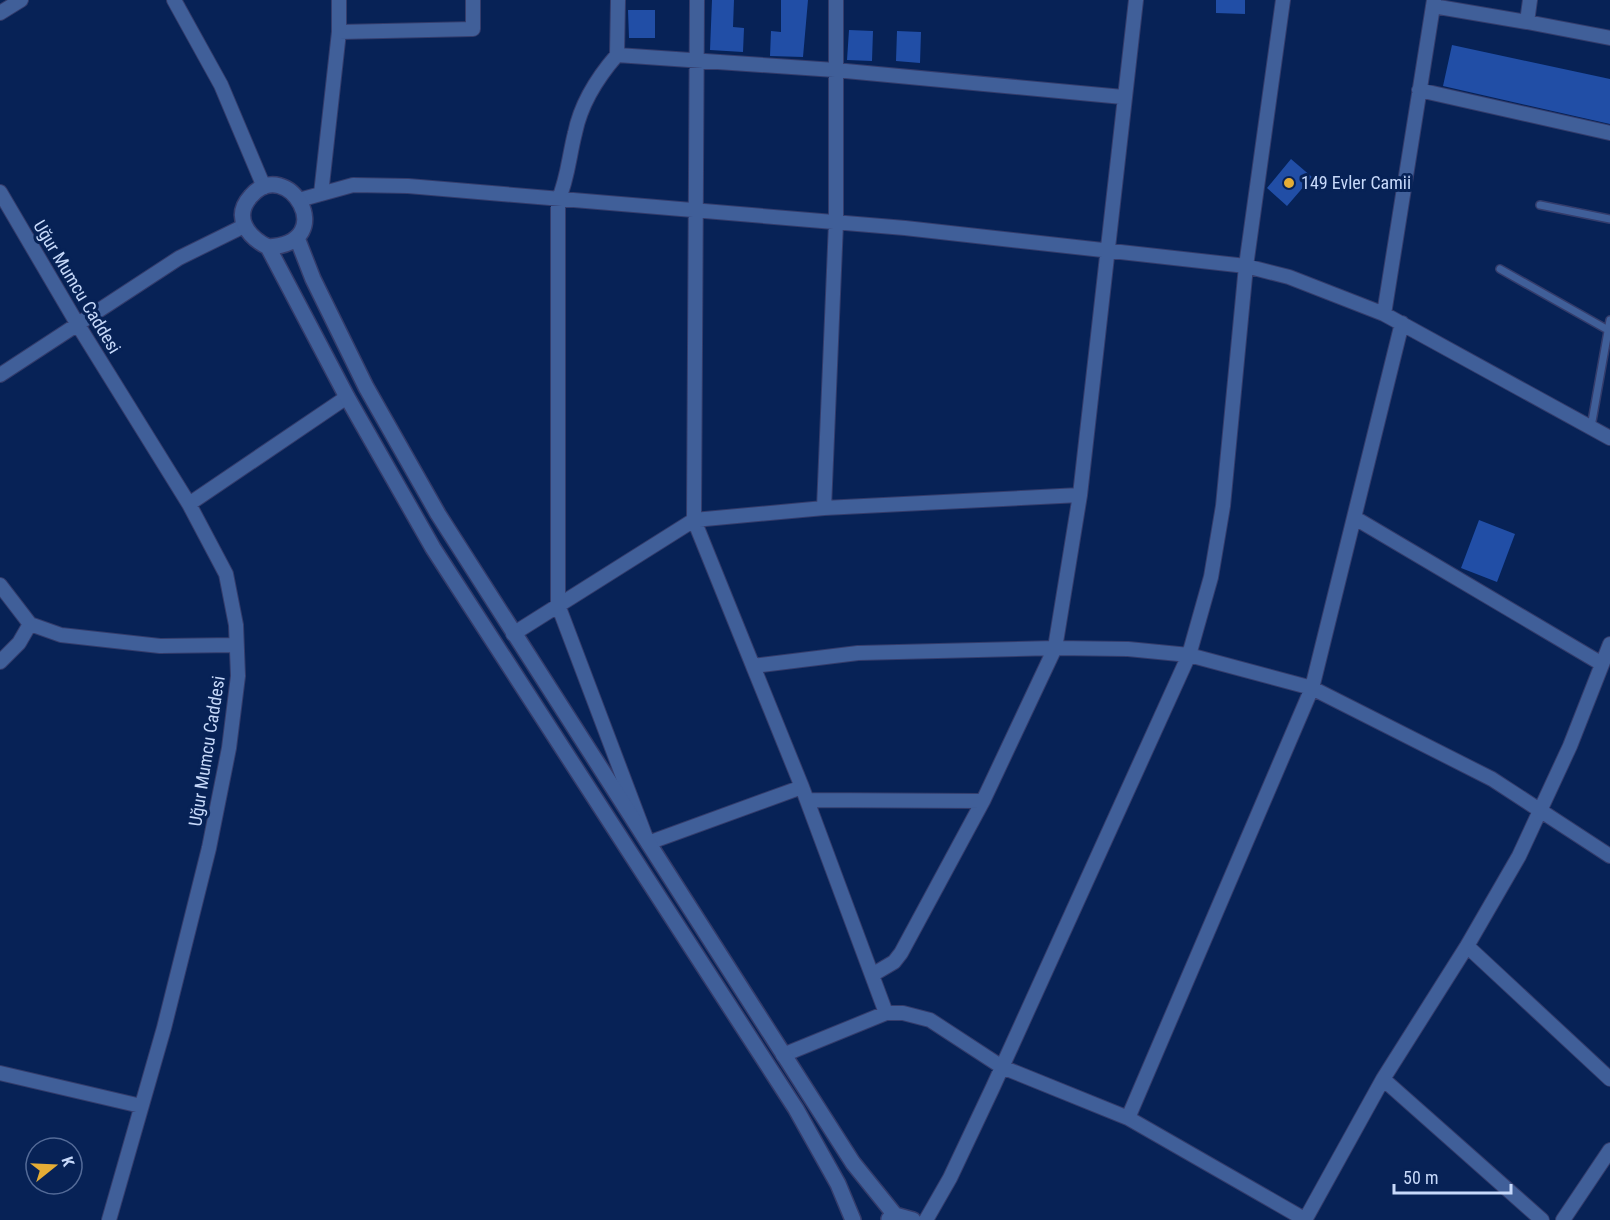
<svg xmlns="http://www.w3.org/2000/svg" width="1610" height="1220" font-family="'Roboto Condensed',sans-serif">
<style>
.building{fill:#214ea6}
.lines{fill:none;stroke-linecap:round;stroke-linejoin:round}
.service-casing{stroke:#343c6b;stroke-width:10}
.minor-casing{stroke:#343c6b;stroke-width:16}
.tertiary-casing{stroke:#343c6b;stroke-width:18}
.service{stroke:#405f99;stroke-width:7}
.minor{stroke:#405f99;stroke-width:14}
.tertiary{stroke:#405f99;stroke-width:15}
.poi-dot{fill:#e5ad35;stroke:#072256;stroke-width:2}
.labels{text-anchor:middle;stroke-width:6;stroke-linejoin:round;paint-order:stroke}
.poi-label{font-size:18px;fill:#c7d9fa;stroke:#072256;text-anchor:start}
.street-label{font-size:18px;fill:#c7d9fa;stroke:#072256}
</style>
<rect width="100%" height="100%" fill="#072256"/>
<path class="building" d="M712,0H734L733,27L744,28L743,52L710,50Z
M781,0H808L803,57L770,56L771,31L781,32Z
M1216,0H1245V14L1216,13Z
M628,10H655V38H629Z
M849,30L873,31L872,61L847,60Z
M897,31L921,32L920,63L896,61Z
M1452,45L1610,79V124L1443,86Z
M1291,159L1312,177L1287,206L1267,188Z
M1479,520L1515,534L1497,582L1461,568Z"/>
<g class="lines">
<g class="service-casing">
<path id="service" d="M1540,205L1610,219
M1500,269L1608,330
M1591,427L1610,320"/>
</g>
<g class="minor-casing">
<path id="minor" d="M174,0L221,85L264,187
M618,0L617,55L835,70L1123,97
M697,0L694,520L824,508L836,223V0
M1530,0L1527,22L1610,38
M1433,6L1527,22
M0,13L21,0
M339,32L473,29V0
M617,55C597,78 581,103 575,133C569,156 568,178 558,201V605L648,843L802,787
M1419,90L1610,133
M0,192L78,325L189,504L226,574L236,625L238,676L229,748L209,848L164,1028L109,1220
M321,194L339,32V0
M299,200L353,185L408,186L905,228L1246,266L1289,277L1384,314L1610,438
M1384,314L1434,0
M0,375L179,258L244,226
M189,504L347,397
M824,508L1080,495
M1355,518L1602,664
M0,585L30,624L61,635L160,646L236,645
M513,634L694,520L753,666L858,653L1055,648L1128,649L1189,655L1312,688L1492,779L1610,856
M0,662L19,643L30,624
M753,666L802,787L886,1013
M807,800L983,801
M1467,946L1610,1079
M872,975L894,962L901,953L983,801L1055,648L1080,495L1136,0
M783,1055L886,1013H903L930,1020L1002,1067L1128,1118L1312,688L1402,323
M0,1073L141,1106
M1383,1079L1542,1220
M1128,1118L1306,1220
M926,1220L950,1178L993,1087L1189,655L1211,577L1223,506L1246,266L1283,0
M1305,1220L1383,1079L1467,946L1519,856L1570,746L1610,644
M1563,1220L1610,1150"/>
</g>
<g class="tertiary-casing">
<path id="tertiary" d="M297,238L313,279L366,387L438,514L853,1163L895,1215
M268,247C342,243 287,154 251,196C232,217 248,237 268,247L347,397L433,548L796,1109L838,1184L853,1220
M889,1219L895,1215L913,1220"/>
</g>
<use href="#service" class="service"/>
<use href="#minor" class="minor"/>
<use href="#tertiary" class="tertiary"/>
</g>
<circle class="poi-dot" cx="1289" cy="183" r="6"/>
<g class="labels">
<g class="poi-label">
<text x="1301" y="189">149 Evler Camii</text>
</g>
<g class="street-label">
<text transform="translate(77 287) rotate(59)" y="6">Uğur Mumcu Caddesi</text>
<text transform="translate(207 751) rotate(-81)" y="6">Uğur Mumcu Caddesi</text>
</g>
</g>
<g transform="translate(54 1166) rotate(72)"><circle r="28" fill="#072256" stroke="#546b98" stroke-width="1.5"/>
<path d="M0-4.5L10 22L0 15L-10 22Z" fill="#e5ad35"/>
<text y="-9" font-size="16" font-weight="bold" text-anchor="middle" fill="#c7d9fa">K</text>
</g>
<path d="M1394 1184v9h117v-9" fill="none" stroke="#c7d9fa" stroke-width="3"/>
<text x="1403" y="1184" font-size="18" fill="#c7d9fa" stroke="#072256" stroke-width="4.5" paint-order="stroke">50 m</text>
</svg>
